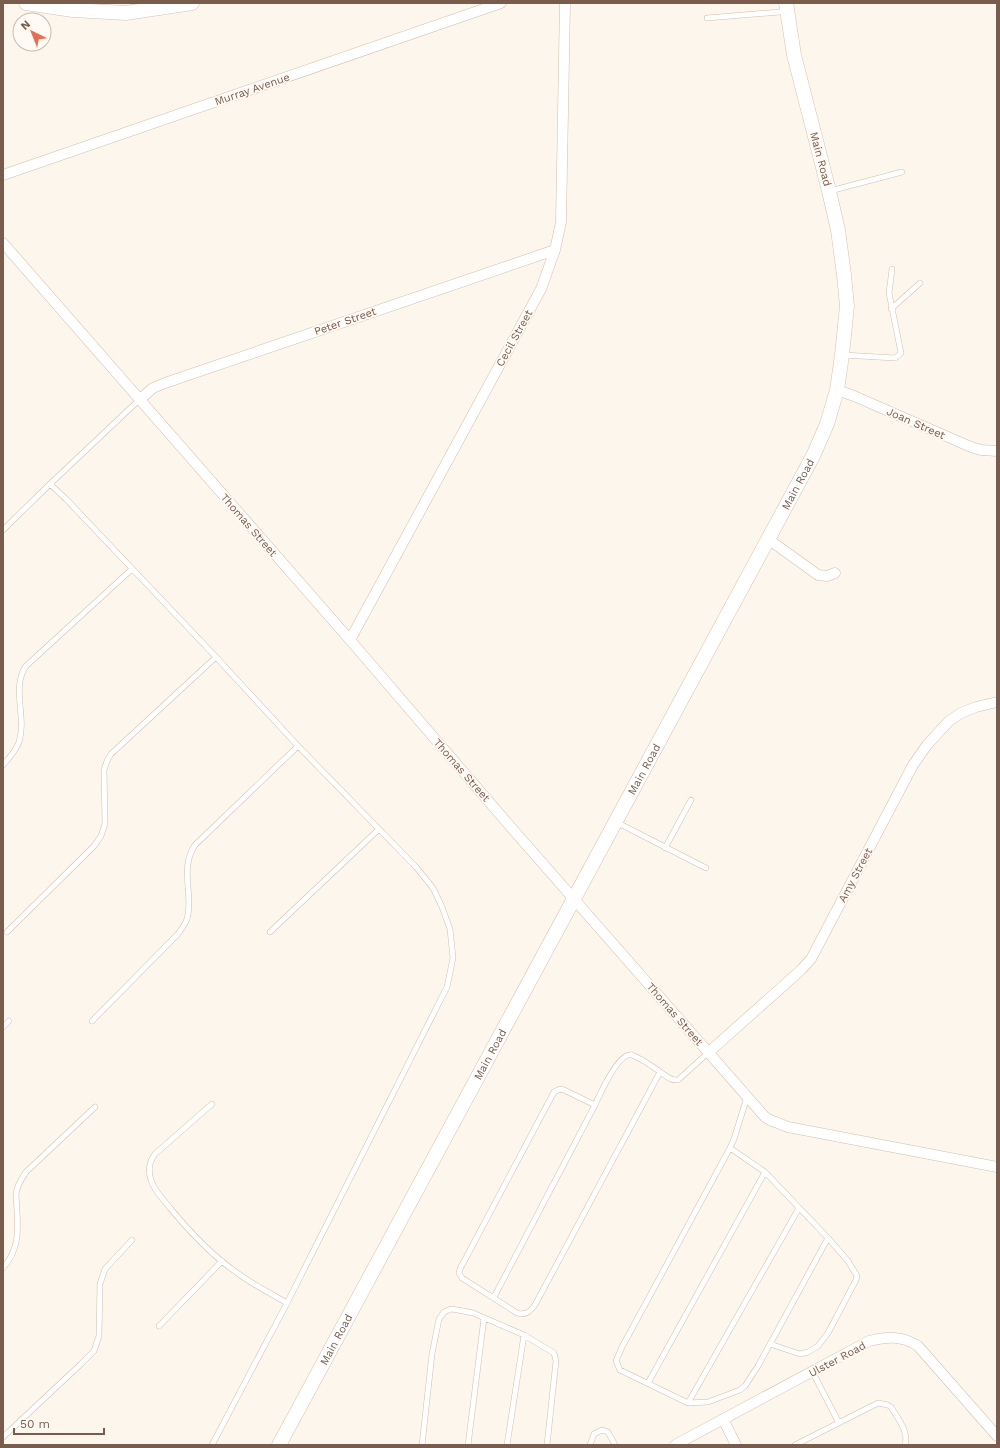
<svg xmlns="http://www.w3.org/2000/svg" width="1000" height="1448" font-family="'Work Sans',sans-serif">
<style>
.lines{fill:none;stroke-linecap:round;stroke-linejoin:round}
.service-casing{stroke:#d1beb0;stroke-width:6}
.minor-casing{stroke:#d1beb0;stroke-width:11}
.secondary-casing{stroke:#d6c0b0;stroke-width:15}
.service{stroke:#fff;stroke-width:5}
.minor{stroke:#fff;stroke-width:10}
.secondary{stroke:#fff;stroke-width:14}
.labels{text-anchor:middle;stroke-width:3.5;stroke-linejoin:round;paint-order:stroke}
.street-label{font-size:11px;fill:#7a5c4d;stroke:#fffaf3}
</style>
<rect width="100%" height="100%" fill="#fdf6ec"/>
<g class="lines">
<g class="service-casing">
<path id="service" d="M707,18L780,12
M830,191L902,172
M891,309L920,283
M843,355L895,358L901,353L889,293L892,269
M50,484L139,400
M3,530L50,484L67,500L216,657L298,746L416,867L433,888L442,907L450,929L453,958L447,987L287,1303L212,1445
M3,765C9,758 16,751 19,742C27,718 11,688 26,666L132,569
M616,822L706,868
M665,848L691,800
M7,932L94,846L101,836L105,824L104,770L107,761L111,754L216,657
M270,932L379,829
M92,1021L177,935C181,930 185,925 187,919C194,895 179,869 195,845L298,746
M3,1027L9,1021
M660,1072L536,1303C531,1311 526,1316 517,1313L462,1278L459,1273L460,1269L554,1092L560,1089L564,1090L595,1105C600,1094 619,1051 632,1055C640,1058 652,1066 659,1071C665,1075 670,1081 678,1080L709,1052
M212,1104L155,1154C149,1162 148,1171 151,1180C154,1191 164,1200 170,1208C190,1232 211,1255 236,1272C252,1284 270,1293 287,1303
M730,1148L765,1172L828,1238L758,1366L745,1386L740,1390L708,1402L688,1403L620,1370L616,1361L622,1347L730,1148L734,1139L747,1097
M3,1268C23,1245 17,1222 16,1194C17,1185 21,1180 26,1172L95,1107
M494,1297L595,1105
M159,1326L222,1261
M770,1344L800,1354L808,1352L818,1346L828,1333L856,1280L857,1276L848,1261L828,1238
M812,1371L839,1423
M648,1383L765,1172
M688,1403L799,1208
M3,1437L81,1364L94,1351L99,1336L100,1284L105,1269L132,1240
M422,1445L432,1354L439,1319L444,1312L451,1309L458,1310L473,1313L524,1335L554,1353L556,1361L547,1445
M468,1445L484,1318
M507,1445L524,1335
M590,1445L594,1434L602,1430L608,1432L615,1445
M795,1445L878,1403L888,1405L891,1407C898,1419 909,1431 905,1445"/>
</g>
<g class="minor-casing">
<path id="minor" d="M3,175L501,3
M3,243L350,640L509,825L765,1117L770,1120L788,1127L997,1167
M837,390L854,396L971,447L981,450L997,451
M139,400L153,388L165,383L555,250
M768,539L818,575L827,576L835,573
M350,640L541,289L555,250L561,222L565,3
M709,1052L801,970L811,959L913,765L927,745L949,721L961,713L976,707L997,702
M723,1419L736,1445
M675,1445L869,1341C887,1337 901,1335 918,1346L997,1436"/>
</g>
<g class="secondary-casing">
<g id="secondary">
<path d="M26,3L73,10L126,13L192,3"/>
<path id="s1" d="M279,1445L813,456L827,424L837,390L842,355L847,306L844,275L838,230L829,191L794,55L786,3"/>
</g>
</g>
<use href="#service" class="service"/>
<use href="#minor" class="minor"/>
<use href="#secondary" class="secondary"/>
</g>
<g class="labels">
<g class="street-label">
<text transform="translate(252 89) rotate(-19)" y="4">Murray Avenue</text>
<text transform="translate(821 159) rotate(75)" y="4">Main Road</text>
<text transform="translate(345 321) rotate(-19)" y="4">Peter Street</text>
<text transform="translate(514 338) rotate(-61)" y="4">Cecil Street</text>
<text transform="translate(916 423) rotate(24)" y="4">Joan Street</text>
<text dy="4" stroke="none"><textPath href="#s1" startOffset="1092">Main Road</textPath></text>
<text transform="translate(249 525) rotate(49)" y="4">Thomas Street</text>
<text dy="4" stroke="none"><textPath href="#s1" startOffset="768">Main Road</textPath></text>
<text transform="translate(462 770) rotate(49)" y="4">Thomas Street</text>
<text transform="translate(855 875) rotate(-62)" y="4">Amy Street</text>
<text transform="translate(675 1014) rotate(49)" y="4">Thomas Street</text>
<text dy="4" stroke="none"><textPath href="#s1" startOffset="444">Main Road</textPath></text>
<text dy="4" stroke="none"><textPath href="#s1" startOffset="120">Main Road</textPath></text>
<text transform="translate(837 1359) rotate(-28)" y="4">Ulster Road</text>
</g>
</g>
<rect width="1000" height="1448" fill="none" stroke="#7a5c4d" stroke-width="8"/>
<g transform="translate(32 32) rotate(317)"><circle r="19" fill="#fffaf3" stroke="#cabbb1"/>
<path d="M0-3L7 15L0 10L-7 15Z" fill="#e76f51"/>
<text y="-6" font-size="11" font-weight="bold" text-anchor="middle" fill="#7a5c4d">N</text>
</g>
<path d="M14 1428v6h90v-6" fill="none" stroke="#7a5c4d" stroke-width="2"/>
<text x="20" y="1428" font-size="12" fill="#7a5c4d" stroke="#fffaf3" stroke-width="3" paint-order="stroke">50 m</text>
</svg>
